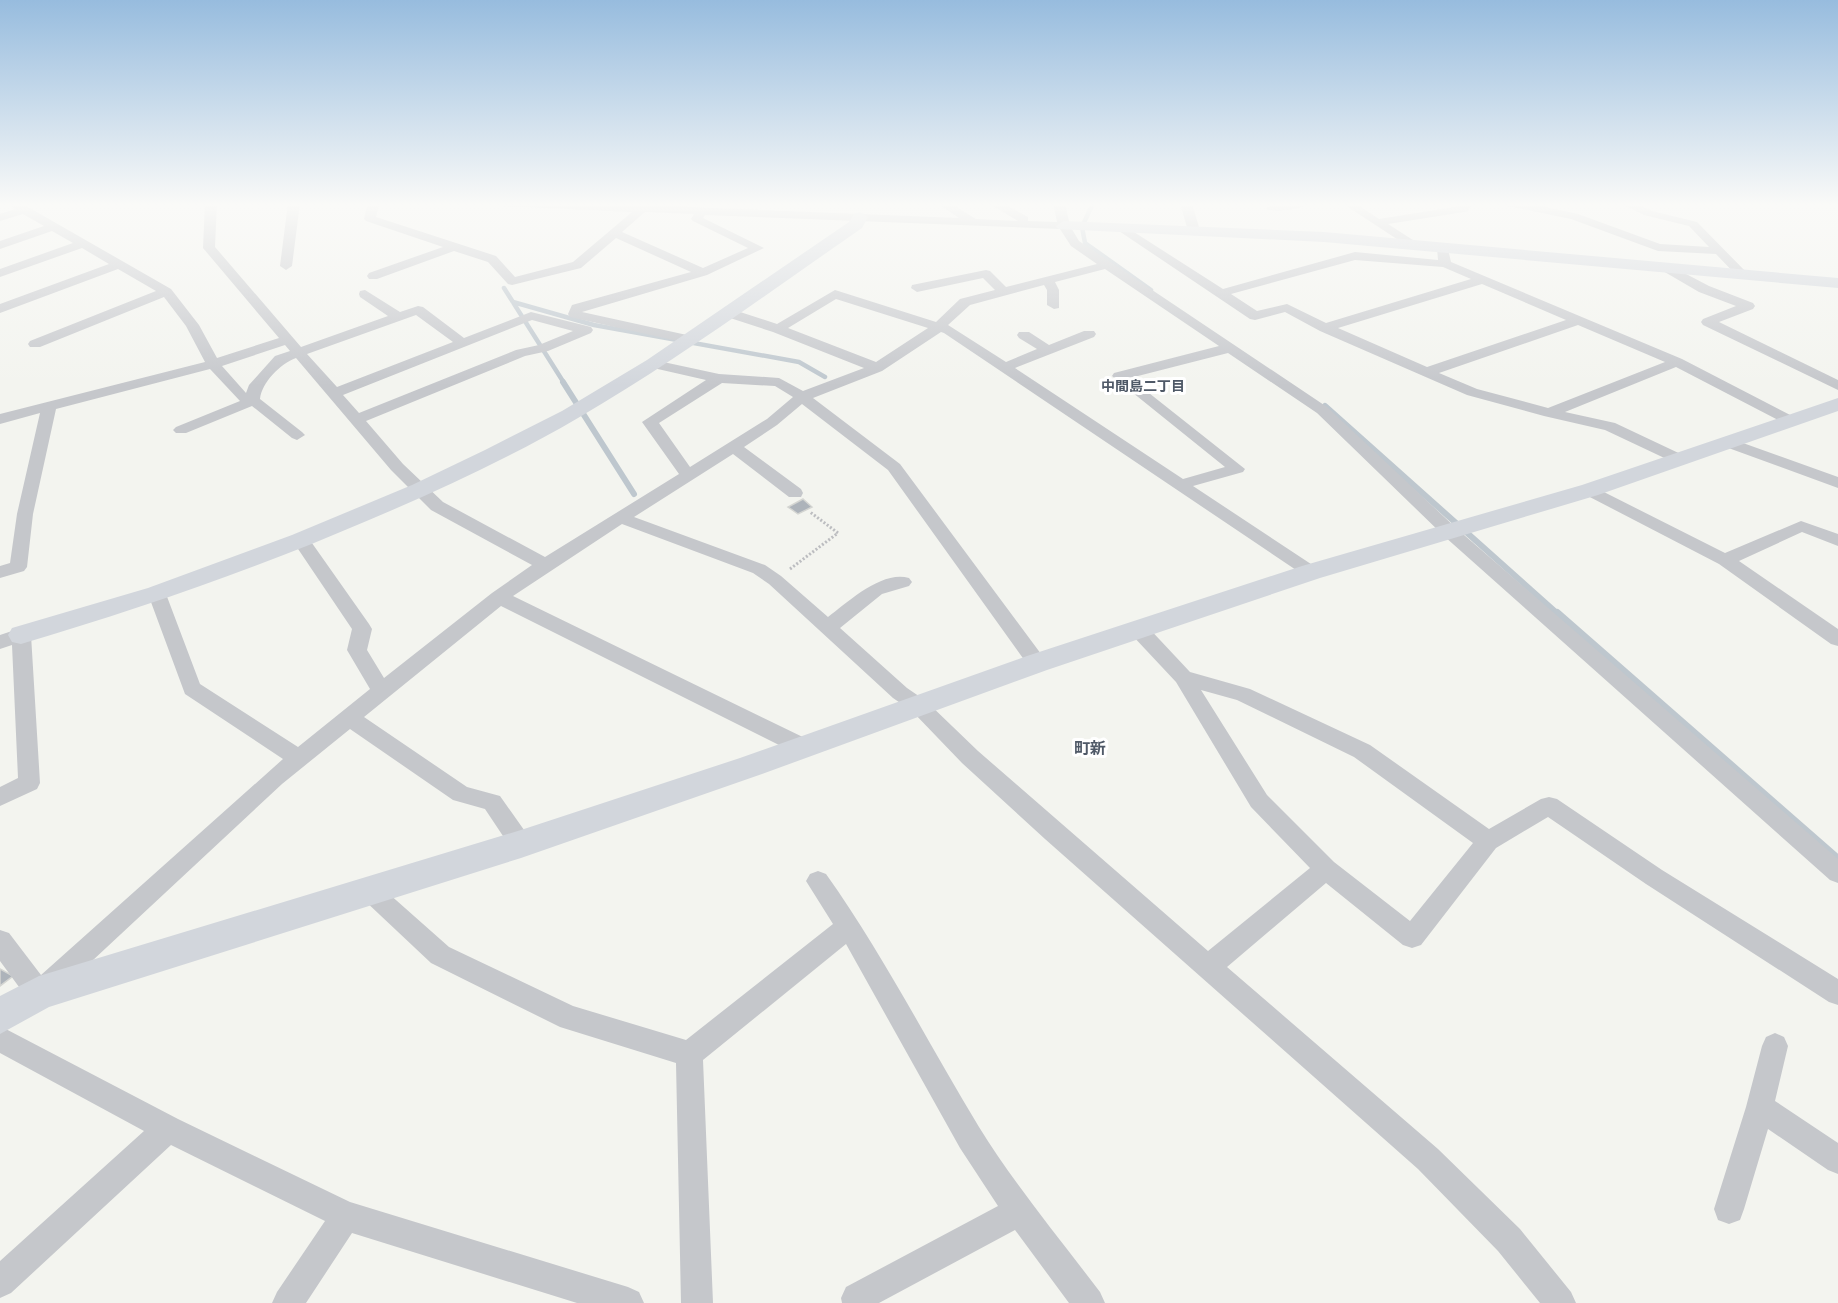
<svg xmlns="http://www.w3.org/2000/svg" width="1838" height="1303" font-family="'IBM Plex Sans','Noto Sans JP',sans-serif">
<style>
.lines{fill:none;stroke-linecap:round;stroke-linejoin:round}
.stream-far2{stroke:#bec7ce;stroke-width:4.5}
.stream-far1{stroke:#bec7ce;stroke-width:6}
.stream{stroke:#bec7ce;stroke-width:8}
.building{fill:#adb3ba;stroke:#d4d5d2;stroke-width:1.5}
.path{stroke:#bcbdc0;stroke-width:3;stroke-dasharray:2 2;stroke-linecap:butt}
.street{fill:#c5c7cb;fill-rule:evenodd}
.secondary{fill:#d2d6dc;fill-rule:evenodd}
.labels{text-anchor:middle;stroke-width:6;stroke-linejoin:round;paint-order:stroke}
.far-neighbourhood-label{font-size:14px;font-weight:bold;fill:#4f5967;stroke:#fff}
.neighbourhood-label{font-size:16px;font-weight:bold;fill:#4f5967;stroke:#fff}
</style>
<rect width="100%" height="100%" fill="#f3f4ef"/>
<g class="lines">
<path class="stream-far2" d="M1093,203L1082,227L1085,243L1151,290
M504,288L564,383
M513,302L594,325L799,362L825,377"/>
<path class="stream-far1" d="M563,382L634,494
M1325,406L1559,615"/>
<path class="stream" d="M1557,613L1838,859"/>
</g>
<path class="building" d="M803,499L812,507L798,514L788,507Z
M0,969L13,976L0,986Z"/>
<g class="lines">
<path class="path" d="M790,569L838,533L810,512"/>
<path class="street" d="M7,203H21L171,289L199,325L217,358L279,338L203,248L205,203H217L215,247L301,347L388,316L360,297L359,294L360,291L365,290L400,312L418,306L423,307L464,338L531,312L591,327L593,330L591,333L548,351L525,356L366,421L403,464L443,502L545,557L679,474L642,422L706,380L649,367L647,364L649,361L654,360L719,374L779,378L803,391L864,368L773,332L724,316L722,313L724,310H734L777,324L835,290L936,322L960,299L995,290L983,278L917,292L911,288L912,285L986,270L990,271L1006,287L1097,264L1071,246L1060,229L705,215L703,218L764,248L707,275L582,312L696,337L698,340L696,343L691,344L570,317L568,314L572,305L691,272L616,238L581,268L512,285L508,284L488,262L454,251L377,279H369L367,276L369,273L443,247L366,221L364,219L368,203H380L376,217L496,256L515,277L573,262L632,212L502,206L497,203H591L959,218L937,203H950L976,219L1018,221L988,203H1002L1028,217V221L1057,222L1053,203H1065L1070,226L1079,241L1327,407L1456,528L1838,859V883L1830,880L1444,536L1317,413L1228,353L1130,378L1245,469L1243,472L1193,486L1317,568L1320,572L1317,576H1305L944,333L941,332L882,371L813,398L900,464L1044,658L1047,663L1044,668L1037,670L1030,668L888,470L802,404L777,425L744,447L801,489L803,493L801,497H789L733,454L634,517L765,565L781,576L828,617C848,602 882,570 909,578L912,582L909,586L882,594L840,628L907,688L926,701L978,751L1208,951L1310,868L1251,807L1176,682L1131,634L1128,629L1131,624L1138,622L1145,624L1190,672L1250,689L1370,745L1489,829L1541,799L1549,797L1557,799L1662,870L1838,979V1005L1829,1002L1646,884L1548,817L1496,848L1421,945L1412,948L1403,945L1326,883L1227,967L1438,1149L1520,1229L1571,1292L1576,1303H1540L1498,1251L1418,1169L1045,839L962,763L912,711L893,698L769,584L753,573L622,524L513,596L811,741L814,747L811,753L803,755L795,753L501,606L364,717L467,787L500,796L529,837L533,844L529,851L521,854L513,851L485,809L453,800L350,729L282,784L48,1002L39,1005L30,1002L0,961V930L9,933L41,975L283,759L185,694L148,594L150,590L157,588L164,590L166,594L200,684L298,747L370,689L347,650L352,629L292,540L295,536H307L369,624L372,629L367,650L384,678L492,593L532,565L431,510L391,470L296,358C280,364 262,382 260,399L302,432L305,435L297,440L292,438L252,406L186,433H176L173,430L176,427L240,401L210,369L56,409L33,514L27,567L24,571L0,578V566L10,563L17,514L40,413L0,424V414L205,362L186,326L164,297L40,347H30L28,344L30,341L156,291L118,269L0,313V304L109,264L82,248L0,277V269L73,243L52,231L0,249V241L44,226L23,214L0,221V214L15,209ZM645,212L694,214L691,219L693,221L748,248L703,268L622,232ZM1105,269L1219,346L1114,373L1112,376L1225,467L1183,479L1015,368L1094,337L1096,334L1094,331H1084L1049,345L1029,332H1019L1017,335L1019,338L1037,349L1006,362L948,325L970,305L1044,285L1047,290V305L1054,309L1059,308V290L1055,282ZM836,299L928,328L876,362L788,328ZM416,315L453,342L337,387L307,354ZM532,320L573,331L539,345L516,350L359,413L343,395ZM285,345L290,351L275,356L249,385L246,393L222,366ZM722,383L775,386L793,397L767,419L690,467L659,423ZM1201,690L1237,700L1354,757L1473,843L1410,921L1334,862L1267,795Z
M288,203H300L292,266L286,270L280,266Z
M1180,203H1192L1200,231L1198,233L1194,235L1188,231Z
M1280,203H1310C1302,209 1274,214 1265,208Z
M1342,203H1355L1379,219L1460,206L1461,203H1472L1468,211L1464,212L1388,224L1416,242L1418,245L1412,249Z
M1503,203H1527L1578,214L1660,244L1709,247L1689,226L1644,215L1620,203H1635L1652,211L1697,222L1749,275L1747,278H1739L1716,254L1658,251L1571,219L1508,206Z
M1123,225L1223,289L1355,252L1438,260L1437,248L1443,244L1447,245L1451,262L1682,359L1796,418L1799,421L1791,426L1786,424L1676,367L1565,412L1615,423L1687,457L1689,460L1687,463H1675L1605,430L1544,416L1467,395L1320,331L1285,312L1255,320L1250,319L1119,231L1117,229ZM1355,260L1443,267L1471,279L1326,323L1287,304L1257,311L1231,294ZM1482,284L1566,320L1427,367L1338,328ZM1578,325L1665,362L1548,408L1477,389L1439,373Z
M1667,264L1709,286L1753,303L1755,306L1753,309L1719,322L1838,380V390L1703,325L1701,322L1703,319L1736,306L1699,292L1663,271L1661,268Z
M1729,438L1838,477V488L1723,446L1721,443Z
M1590,485L1725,553L1801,521L1838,534V546L1802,532L1739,561L1838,629V646L1831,644L1719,564L1584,494L1582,490L1584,486Z
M21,628L28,630L31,635L40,783L37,789L0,806V787L18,778L12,645L0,649V635Z
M818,871L826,874C883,954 928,1043 979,1127C1015,1185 1059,1238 1100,1292L1105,1303H1069L1015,1230L879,1303H842L841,1298L846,1287L998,1206L960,1148L846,944L703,1060L713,1303H681L676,1063L560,1027L431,963L363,899L359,892L363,885L371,881L379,885L449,947L573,1006L686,1040L833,924L806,881L810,874Z
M0,1026L178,1119L350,1202L628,1287L639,1292L644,1303H577L352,1233L306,1303H272L277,1292L325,1221L171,1145L11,1293L0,1298V1261L144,1131L0,1053Z
M1775,1033L1784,1037L1788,1046L1775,1101L1838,1143V1174L1828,1170L1768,1129L1744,1209L1740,1220L1729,1224L1718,1220L1714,1209L1746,1107L1762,1046L1766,1037Z"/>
<path class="secondary" d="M860,212L868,217L862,228C768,293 676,361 578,418C511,457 440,490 369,520C255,569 140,609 21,644L12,642L8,635L12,628L148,588L292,535L412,485L485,450L562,411L647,360L849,222L854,214Z
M1064,221L1324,232L1838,278V288L1324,242L1058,229L1056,226Z
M1838,398V411L1598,495L1320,578L1047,670L762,774L521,858L49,1007L0,1034V996L39,976L521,830L740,758L1027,656L1302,566L1582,485Z"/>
</g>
<linearGradient id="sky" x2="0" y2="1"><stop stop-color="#97bcde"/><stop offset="0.53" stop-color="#fafaf8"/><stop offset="1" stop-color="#fafaf8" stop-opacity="0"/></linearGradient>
<rect width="1838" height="386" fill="url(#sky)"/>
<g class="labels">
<g class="far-neighbourhood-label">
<text x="1143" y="391">中間島二丁目</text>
</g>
<g class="neighbourhood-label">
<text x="1090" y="754">町新</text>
</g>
</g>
</svg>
